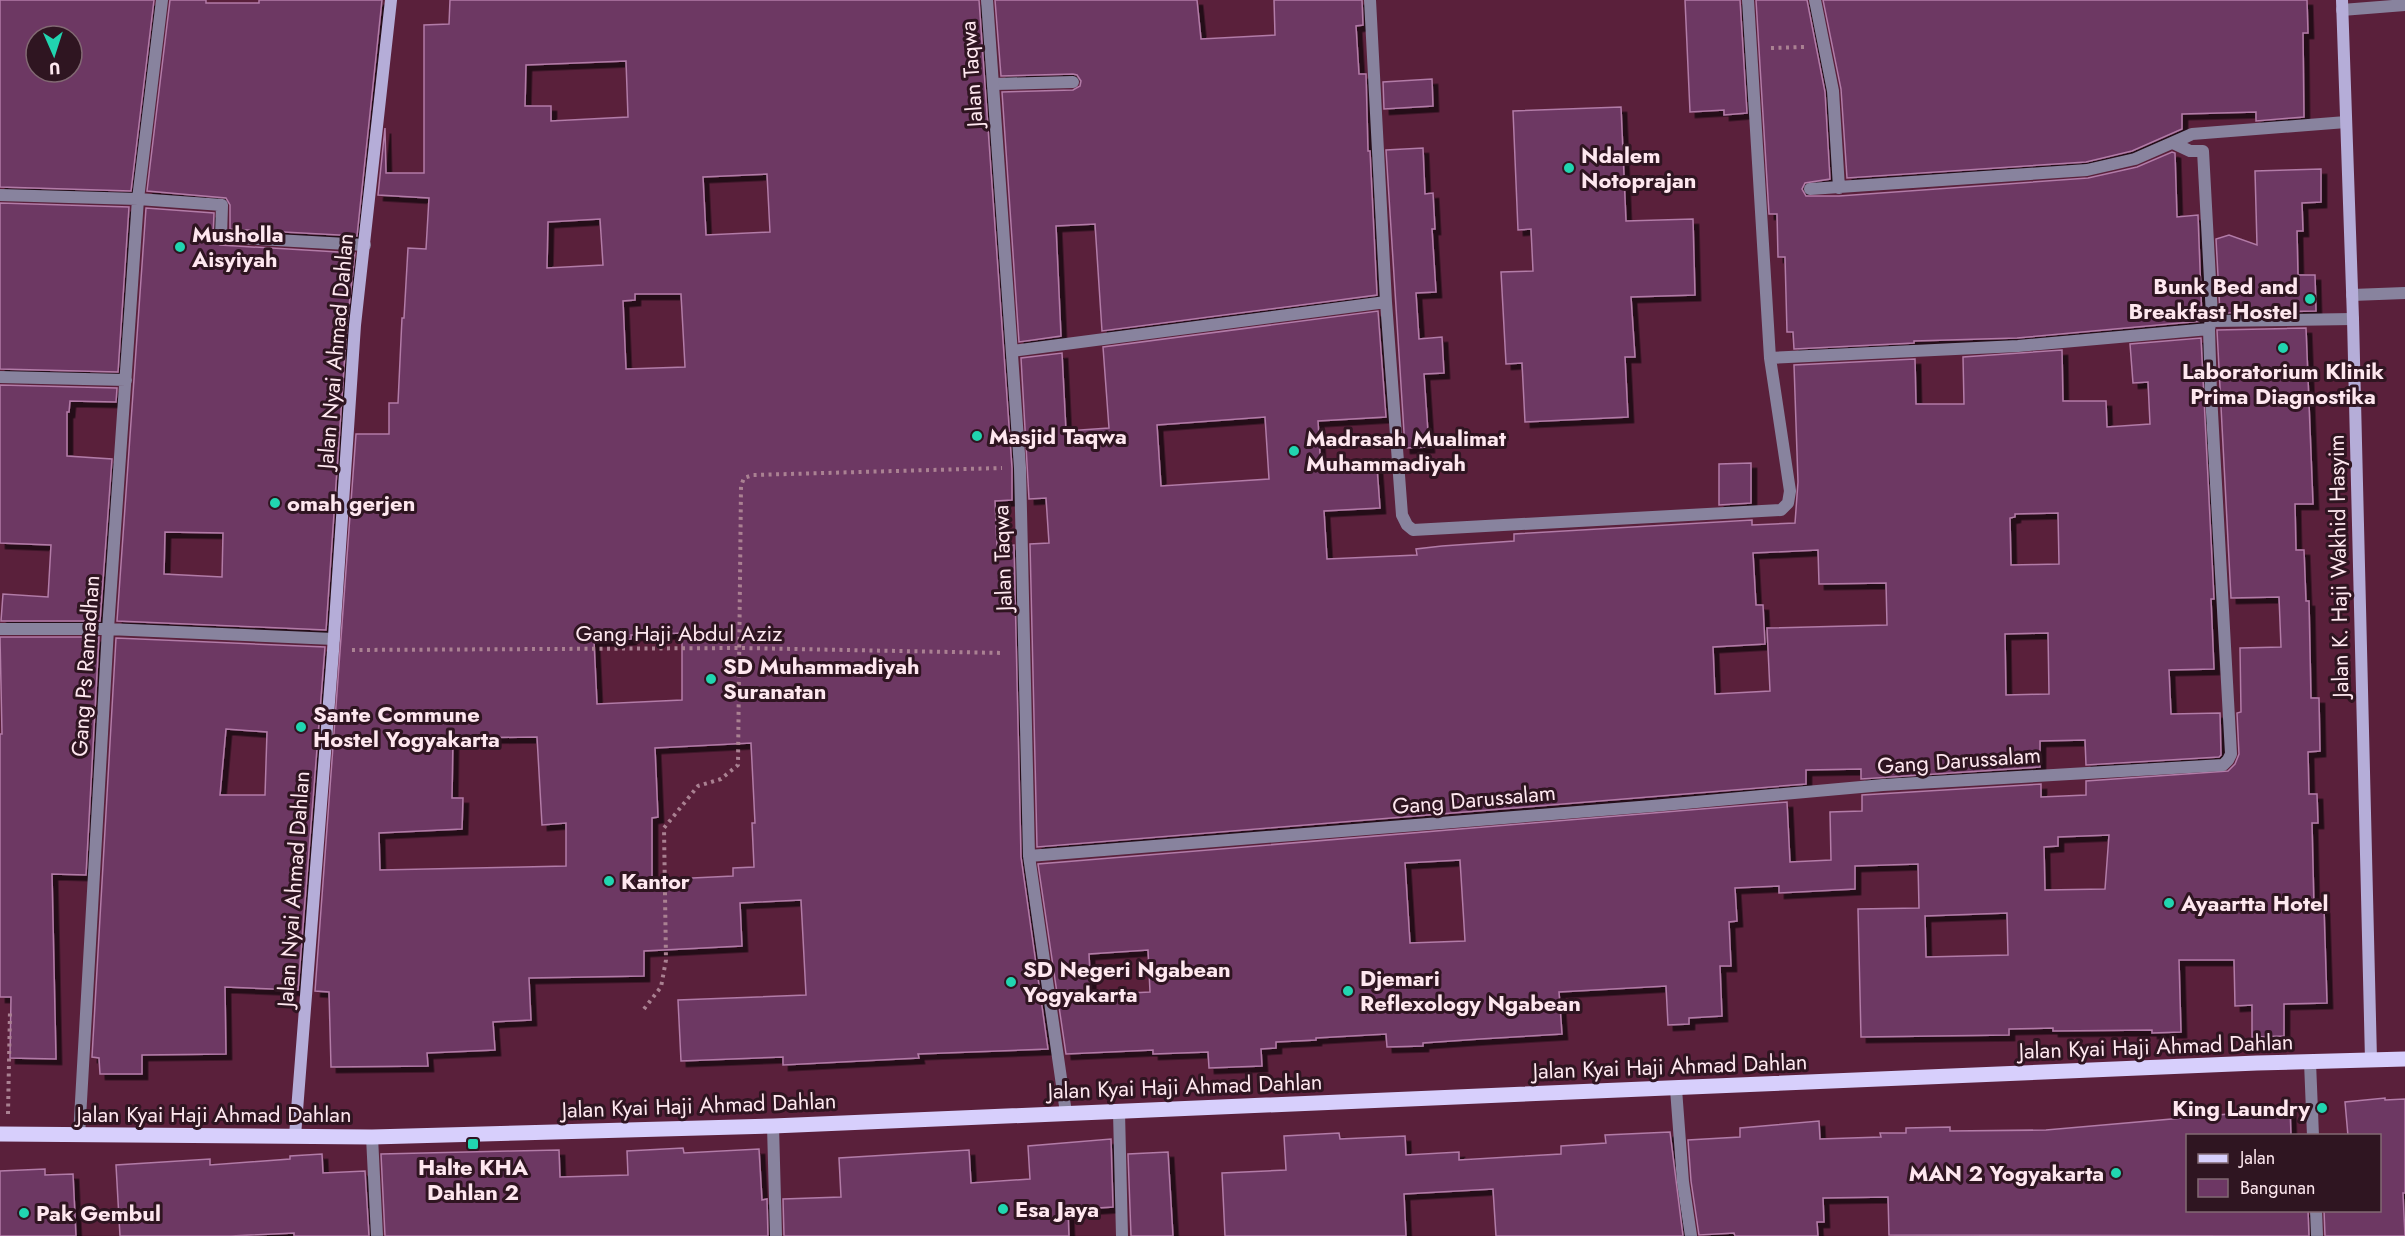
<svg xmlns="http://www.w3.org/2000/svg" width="2405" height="1236" font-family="Jost,sans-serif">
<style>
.building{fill:#6d3764;stroke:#b27ba7;stroke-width:1.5;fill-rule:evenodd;filter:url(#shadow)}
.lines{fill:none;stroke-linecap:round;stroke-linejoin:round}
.path{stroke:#aa8192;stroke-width:4;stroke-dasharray:3 4.5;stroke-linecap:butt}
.lane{stroke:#88839e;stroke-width:12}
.street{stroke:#88839e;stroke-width:12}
.secondary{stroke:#b5add8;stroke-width:12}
.primary{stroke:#d7cffc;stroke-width:15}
.poi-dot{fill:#21d5b0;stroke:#2f1521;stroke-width:2}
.labels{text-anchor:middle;stroke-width:6;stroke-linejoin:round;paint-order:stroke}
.street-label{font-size:22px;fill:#fee7ef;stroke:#2f1521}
.poi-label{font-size:22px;font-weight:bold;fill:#fee7ef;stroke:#2f1521;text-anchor:start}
</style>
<defs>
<filter id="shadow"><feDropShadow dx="5.5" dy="5.5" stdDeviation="0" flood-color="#0009"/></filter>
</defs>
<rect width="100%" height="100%" fill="#5a203b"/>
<path class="building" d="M0,0H154L131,191L0,187ZM36,36H72V72H36Z
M170,0H206V3H259V0H382L357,236L230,229V205L226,198L147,191Z
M450,0H979L1012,468V500L995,501L997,546L1014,545L1021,857L1048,1049L918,1054L919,1058L783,1065V1057L681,1061L678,1000L806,995L801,900L740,903L742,946L644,951V976L529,978L531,1020L493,1022L495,1050L427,1053L428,1066L331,1067L329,992L315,991L356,434H389V403H398L402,318H404L408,248L426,249L429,198L378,195L385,128L386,173H424V25L449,24ZM626,61L628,117L551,121V106H525L526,65ZM767,174L770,232L706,235L703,177ZM600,219L603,265L547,268L548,222ZM635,294H681L685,367L626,369L623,301L635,300ZM682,633V700L597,704L594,641L631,639V635ZM537,737L542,825L566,823V866L380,870L379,833L462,829L463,798H452L453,738ZM751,743L755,823H752L754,867L733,868V876L652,880V818L658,817L655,748Z
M995,0H1197L1201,39L1275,35L1274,0H1362L1363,25L1356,26L1359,74H1366L1368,151H1370L1377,295L1102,331L1095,224L1056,226L1061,336L1019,342L1002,92L1073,90L1080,86L1081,81L1077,75L1073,74L1001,76Z
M1685,0H1740L1747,113L1724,115V110L1690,112Z
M1756,0H1807L1825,92L1830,179L1805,183L1802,189L1806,196H1839L2088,178L2137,167L2172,152L2175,153L2177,217L2198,215L2202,321L2017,338L1914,341V343L1794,349L1793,332H1787L1785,257H1778L1777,214H1769Z
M1823,0H2307L2308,33H2303L2304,117L2256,121V112L2182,114V129L2132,151L2086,162L1847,178L1841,89Z
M1432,79L1433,106L1384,109L1383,82Z
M1621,107L1626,221L1693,219L1695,295L1631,297L1635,357H1625L1628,417L1525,422L1522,363L1506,364L1501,272L1533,271L1531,229L1518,230L1513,111Z
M1423,148L1425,194L1433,193L1435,229H1432L1436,292L1416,293L1419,339L1442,337L1444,373L1424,374L1429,447L1405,448L1386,150Z
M2321,169V202L2302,203L2303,231H2297L2298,275H2315L2316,311L2220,313L2216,239L2229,235L2257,245L2255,171Z
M0,203L129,207L118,372L0,369Z
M146,208L214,213L213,237L214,241L220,245L355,253L347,324L326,630L117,621ZM165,532L223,533L222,577L164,574Z
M1378,311L1386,417L1318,421L1321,470L1377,467L1380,508L1324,511L1327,559L1417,555L1416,549L1442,546L1514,541V534L1752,520V525L1795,523L1798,482L1794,365L1915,359L1916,404H1964L1963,357L2062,350L2063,401H2106L2107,427L2150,424L2148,382L2133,383L2130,344L2201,338L2214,599H2211L2214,669L2169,670L2171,714L2220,713L2221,755L2219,757L2086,765L2085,740L2040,741V767L1861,779V769L1806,770V784L1037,847L1030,544L1049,543L1046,498L1029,499L1021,358L1062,353L1066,431L1109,428L1103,347ZM1265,417L1269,479L1161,486L1157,425ZM2058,513L2059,564L2011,565L2010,518L2015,517V514ZM1818,550L1819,584L1886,583L1887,625L1767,628L1770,691L1715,694L1713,647L1765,644L1763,605H1756L1753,553ZM2048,633L2049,694L2006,695L2005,634Z
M2306,328L2313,504H2295L2296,550H2304L2306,601H2309L2311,698H2319L2320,751L2308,752L2309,794H2317L2318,823H2312L2314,908H2324L2327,1003L2284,1004V1036L2252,1037V1005L2235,1006L2234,960H2179L2181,1032L2152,1033V1030L2053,1031V1028L2009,1029V1035L1861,1037L1858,909L1919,908L1918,864L1855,866V889L1779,893V886L1735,888L1737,921L1729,922L1731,966H1720L1722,1016L1689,1018V1024L1668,1025L1666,986L1559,992L1562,1034L1480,1039L1423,1043V1046L1387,1047L1386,1034L1316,1038V1040L1276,1042V1048L1261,1049L1262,1066L1209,1068L1208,1052L1153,1054V1050L1066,1054L1038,864L1787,802L1790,862L1831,860L1830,812L1862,811V795L2041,784V797L2086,795V781L2228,771L2235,764L2239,754L2237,713L2241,712L2240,648L2281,647L2279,597L2231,598L2217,330ZM2109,835L2105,889L2045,890L2044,847L2058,846V837ZM1460,860L1465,941L1410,943L1405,863ZM2007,913L2008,955L1926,957L1925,916ZM1148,950L1150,992L1091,995L1089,954Z
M0,385L117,388L116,402L70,401L69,412H67V456L112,459L100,621H1L3,594L48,597L51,545L0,543Z
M1751,463V503L1719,505V464Z
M0,637H99L86,875L52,874L56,1059L10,1058L11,997H0V734H2Z
M116,638L325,647L298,990L225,987L226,1054L142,1055V1074H100L99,1058L92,1057ZM226,729L267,732L265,795H220Z
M2385,1098V1100L2405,1099V1193H2403L2405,1236H2325L2324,1210H2379V1136H2348L2345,1102Z
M2290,1107L2291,1136H2187V1210H2308L2309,1236L1889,1235L1888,1197L1823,1198L1824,1222H1817L1818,1236H1735L1734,1233L1699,1235L1691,1181L1688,1140L1740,1137V1128L1819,1121L1820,1139L1881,1137L1880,1133H1906V1128L1950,1127V1131L2046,1130L2240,1113V1109Z
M1670,1132L1683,1236H1496L1493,1189L1404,1194L1406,1236H1225L1222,1173L1286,1170L1284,1136L1339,1133L1340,1139L1405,1136L1406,1155L1459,1152V1160L1561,1154V1146L1606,1143L1605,1135Z
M1111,1139L1113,1207L1068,1210L1069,1236H784L783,1199L841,1197L839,1158L969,1150L971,1183L1030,1179L1028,1146Z
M683,1148L684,1153L759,1149L762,1200L767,1199L768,1236H385L381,1154L559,1150L560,1177L628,1175L627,1151Z
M1168,1152L1173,1236H1131L1128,1154Z
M322,1154L323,1173L365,1171L369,1236H294V1233L231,1236H120L116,1165L210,1159V1165L290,1159V1156Z
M45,1169V1175L73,1174L76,1236H0V1171Z"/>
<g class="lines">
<path class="path" d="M1771,48L1805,47
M352,650L741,648L1004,653
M644,1009L661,987L666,960L664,828L698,786L721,779L738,765L741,486L744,478L753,475L1002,468
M8,1114L10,1010"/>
<path class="lane" d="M993,84L1073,82
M2352,295L2405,293"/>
<path class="street" d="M987,0L1020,468L1029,856L1066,1113
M1370,0L1386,302L1402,515L1407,525L1413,530L1781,510L1788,503L1790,491L1770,358L1748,0
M1815,0L1833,91L1839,188
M2342,10L2405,5
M1810,189L2087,170L2135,159L2192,134L2346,122
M0,195L138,199L222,205L221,237L365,245
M2211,321L2353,319
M1012,351L1386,302
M1770,358L2018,346L2209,329
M0,377L126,380
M0,629H108L334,639
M1029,856L1652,806L1883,785L2223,765L2228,760L2231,754L2211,394L2209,329L2212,316L2203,151H2190L2173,143L2192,134
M2310,1062L2313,1136
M1676,1089L1683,1182L1691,1236
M1119,1112L1122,1236
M773,1126L776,1236
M79,1136L108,629L138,199L162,0
M372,1137L377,1236
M2316,1210L2317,1236"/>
<path class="secondary" d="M2342,0L2353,319L2371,1060
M295,1136L333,651L355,325L391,0"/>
<path class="primary" d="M0,1134L372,1137L773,1126L2257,1063L2405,1059"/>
</g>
<g class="poi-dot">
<circle cx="1569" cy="168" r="6"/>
<circle cx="180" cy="247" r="6"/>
<circle cx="2310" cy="299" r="6"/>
<circle cx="2283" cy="348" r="6"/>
<circle cx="977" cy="436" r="6"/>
<circle cx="1294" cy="451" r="6"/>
<circle cx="275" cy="503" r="6"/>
<circle cx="711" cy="679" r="6"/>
<circle cx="301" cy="727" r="6"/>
<circle cx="609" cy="881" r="6"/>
<circle cx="2169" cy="903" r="6"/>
<circle cx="1011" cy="982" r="6"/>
<circle cx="1348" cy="991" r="6"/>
<circle cx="2322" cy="1108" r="6"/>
<rect x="467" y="1138" width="12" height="12" rx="3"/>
<circle cx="2116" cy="1173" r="6"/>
<circle cx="1003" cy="1209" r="6"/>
<circle cx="24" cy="1213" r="6"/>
</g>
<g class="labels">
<g class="street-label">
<text transform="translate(971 74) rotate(-94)" y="8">Jalan Taqwa</text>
<text transform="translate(335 351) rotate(-85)" y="8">Jalan Nyai Ahmad Dahlan</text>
<text transform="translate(1002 558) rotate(-92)" y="8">Jalan Taqwa</text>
<text transform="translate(2338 566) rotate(-91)" y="8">Jalan K. Haji Wakhid Hasyim</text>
<text x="679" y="641">Gang Haji Abdul Aziz</text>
<text transform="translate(85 666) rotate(-86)" y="8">Gang Ps Ramadhan</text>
<text transform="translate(1959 760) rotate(-4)" y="8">Gang Darussalam</text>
<text transform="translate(1474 799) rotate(-5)" y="8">Gang Darussalam</text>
<text transform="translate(293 889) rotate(-86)" y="8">Jalan Nyai Ahmad Dahlan</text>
<text transform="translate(2156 1046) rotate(-2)" y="8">Jalan Kyai Haji Ahmad Dahlan</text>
<text transform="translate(1670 1066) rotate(-2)" y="8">Jalan Kyai Haji Ahmad Dahlan</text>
<text transform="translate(1185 1086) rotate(-2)" y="8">Jalan Kyai Haji Ahmad Dahlan</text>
<text transform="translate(699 1105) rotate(-2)" y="8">Jalan Kyai Haji Ahmad Dahlan</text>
<text x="214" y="1122">Jalan Kyai Haji Ahmad Dahlan</text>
</g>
<g class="poi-label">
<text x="1581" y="163">Ndalem<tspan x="1581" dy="25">Notoprajan</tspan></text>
<text x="192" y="242">Musholla<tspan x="192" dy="25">Aisyiyah</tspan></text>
<text x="2298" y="294" text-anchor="end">Bunk Bed and<tspan x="2298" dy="25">Breakfast Hostel</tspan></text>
<text x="2283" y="379" text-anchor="middle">Laboratorium Klinik<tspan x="2283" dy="25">Prima Diagnostika</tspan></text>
<text x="989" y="444">Masjid Taqwa</text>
<text x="1306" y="446">Madrasah Mualimat<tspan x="1306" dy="25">Muhammadiyah</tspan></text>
<text x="287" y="511">omah gerjen</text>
<text x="723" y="674">SD Muhammadiyah<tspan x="723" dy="25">Suranatan</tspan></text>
<text x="313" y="722">Sante Commune<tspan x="313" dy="25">Hostel Yogyakarta</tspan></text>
<text x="621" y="889">Kantor</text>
<text x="2181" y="911">Ayaartta Hotel</text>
<text x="1023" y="977">SD Negeri Ngabean<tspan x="1023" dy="25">Yogyakarta</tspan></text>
<text x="1360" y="986">Djemari<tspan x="1360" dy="25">Reflexology Ngabean</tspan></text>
<text x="2310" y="1116" text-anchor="end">King Laundry</text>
<text x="473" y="1175" text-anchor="middle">Halte KHA<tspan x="473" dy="25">Dahlan 2</tspan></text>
<text x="2104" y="1181" text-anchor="end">MAN 2 Yogyakarta</text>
<text x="1015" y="1217">Esa Jaya</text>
<text x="36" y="1221">Pak Gembul</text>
</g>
</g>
<rect x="2186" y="1134" width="195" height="78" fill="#2f1521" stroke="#826973" stroke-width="1.5"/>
<rect x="2198" y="1154" width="30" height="9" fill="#d7cffc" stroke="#826973" stroke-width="1.5"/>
<text x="2240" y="1164" font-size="18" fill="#fee7ef">Jalan</text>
<rect x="2198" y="1179" width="30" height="18" fill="#6d3764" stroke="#826973" stroke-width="1.5"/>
<text x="2240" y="1194" font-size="18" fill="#fee7ef">Bangunan</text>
<g transform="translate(54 54) rotate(177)"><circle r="28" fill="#2f1521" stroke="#826973" stroke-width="1.5"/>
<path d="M0-4.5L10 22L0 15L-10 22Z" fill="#21d5b0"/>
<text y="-9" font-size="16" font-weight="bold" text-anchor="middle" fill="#fee7ef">U</text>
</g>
</svg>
